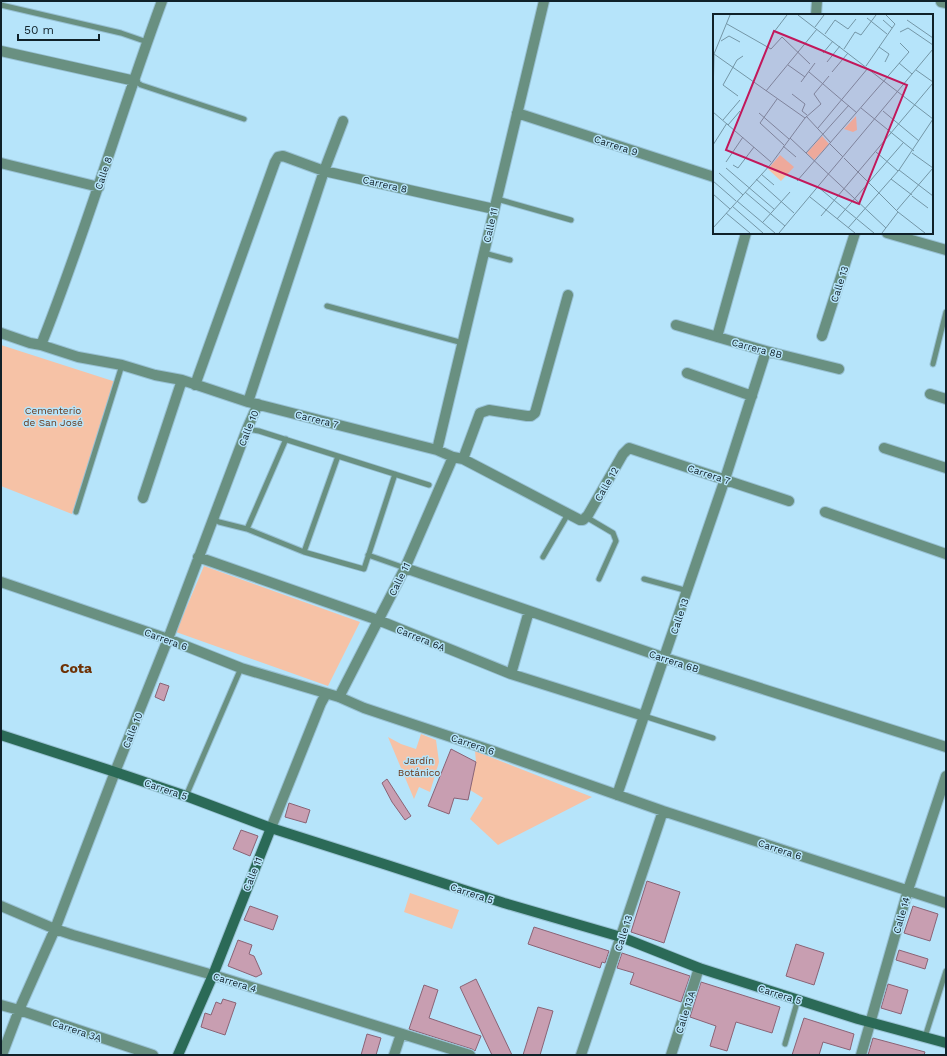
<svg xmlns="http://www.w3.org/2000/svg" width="947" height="1056" font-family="'Work Sans',sans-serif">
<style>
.green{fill:#f6c2a6}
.building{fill:#c89eb1;stroke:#8a6375}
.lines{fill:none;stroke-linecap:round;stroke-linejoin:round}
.service-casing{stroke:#98c1d4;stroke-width:7}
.minor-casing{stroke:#98c1d4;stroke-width:12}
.secondary-casing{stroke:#98c1d4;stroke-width:12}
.service{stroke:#699081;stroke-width:5}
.minor{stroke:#699081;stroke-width:10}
.secondary{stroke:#2b6a57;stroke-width:10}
.labels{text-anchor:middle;stroke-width:3;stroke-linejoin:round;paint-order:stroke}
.street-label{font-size:10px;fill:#102129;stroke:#b6e4fa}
.park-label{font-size:10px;fill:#69381a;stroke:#b6e4fa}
.district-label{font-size:14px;font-weight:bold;fill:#6e3105;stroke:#b6e4fa}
.inset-road{fill:none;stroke:#7496a6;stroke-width:1}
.view{fill:#c2185b;fill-opacity:0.15;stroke:#c2185b;stroke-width:2}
.inset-edge{fill:none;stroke:#102129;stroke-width:2}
</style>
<rect width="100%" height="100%" fill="#b6e4fa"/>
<path class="green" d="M1,345L119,383L72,514L1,486Z
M204,566L360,622L328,686L176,632Z
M421,734L436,740L439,762L430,792L419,787L414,799L388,737L401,744L416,749Z
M475,751L592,797L498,845L470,819L483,798L470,790L476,762Z
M410,893L459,910L452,929L404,912Z"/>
<path class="building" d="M160,683L169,686L164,701L155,697Z
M451,749L476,762L468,800L454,798L449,814L428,806Z
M387,779L411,816L405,820L392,802L382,783Z
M289,803L310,810L306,823L285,817Z
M241,830L258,836L250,856L233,849Z
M647,881L680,892L664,943L631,932Z
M250,906L278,916L273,930L244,920Z
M913,906L938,914L930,941L904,933Z
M534,927L609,951L605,963L602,962L600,968L528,944Z
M238,940L252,945L249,954L254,956L262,974L256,977L228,966Z
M796,944L824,953L814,985L786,976Z
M899,950L928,959L925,969L896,960Z
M622,953L690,976L681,1002L630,984L634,973L617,968Z
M476,979L512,1055H492L460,987Z
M701,982L780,1007L772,1033L736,1022L727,1051L710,1046L716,1026L690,1017Z
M888,984L908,990L901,1014L881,1008Z
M424,985L438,990L429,1018L481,1036L475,1051L472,1049L409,1029Z
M223,999L236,1003L225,1035L201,1027L205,1013L211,1015L216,1002L221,1004Z
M538,1007L553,1011L540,1055H523Z
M804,1018L854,1034L850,1050L823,1042L819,1055H792Z
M367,1034L381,1038L376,1055H361Z
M873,1038L925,1052L924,1055H868Z"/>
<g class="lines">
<g class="service-casing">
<path id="service" d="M1,5L121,33L147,42
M135,81L141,85L244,119
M497,199L571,220
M484,253L510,260
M327,306L463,343
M933,364L946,312
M247,429L259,431L429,485
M76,512L122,365
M586,517L613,533L616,541L599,579
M213,518L219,522L247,529L304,552L364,569L395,474
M247,529L286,439
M304,552L338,456
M368,555L405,568
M543,557L568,514
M644,579L688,591
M644,716L713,738
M186,796L241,668
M925,1037L946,971
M785,1044L798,999"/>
</g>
<g class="minor-casing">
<path id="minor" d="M941,2L946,3
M816,15L817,1
M1,51L135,81
M517,113L714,177
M1,163L99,187
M887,233L946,250
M676,325L766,351L839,369
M1,333L30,343L41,345L78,357L122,365L155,375L182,380L248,402L437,450L453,457L463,459L580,520H583L588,515L623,454L629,448L789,501
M822,336L855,233
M717,337L746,233
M41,345C86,232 120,115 162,1
M687,373L752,396
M195,385L275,162L278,157L283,156L324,171L494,209
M930,394L946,399
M248,402L324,171L343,121
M884,448L946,468
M437,450L544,1
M463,459L480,413L489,410L527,416H531L535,413L568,295
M143,498L182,380
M825,512L946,554
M198,557L378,620L511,674L644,716
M405,568L665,658L946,747
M1,582L168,639L241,668L339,697L364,708L493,751L663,811L946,903
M511,674L529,611
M339,697L405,568L453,457
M617,795L725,479L766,351
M271,828L321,703L326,694
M1,906L55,929L73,935L213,975L470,1055
M1,1005L19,1010L153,1055
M2,1055L19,1010L55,929L115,772L168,639L247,429L258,404
M394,1055L401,1034
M581,1055L663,811
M671,1055L699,968
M861,1055L908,890L946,776"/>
</g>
<g class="secondary-casing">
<path id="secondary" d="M1,735L115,772L186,796L271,828L387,865L504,903L621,937L699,968L858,1019L946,1043
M178,1055L213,975L271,828"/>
</g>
<use href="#service" class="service"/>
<use href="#minor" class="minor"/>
<use href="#secondary" class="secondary"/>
</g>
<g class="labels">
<g class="street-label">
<text transform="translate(616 145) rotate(18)" y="4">Carrera 9</text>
<text transform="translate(103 173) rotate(-71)" y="4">Calle 8</text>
<text transform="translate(385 184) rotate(13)" y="4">Carrera 8</text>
<text transform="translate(490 225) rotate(-77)" y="4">Calle 11</text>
<text transform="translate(839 284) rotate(-72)" y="4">Calle 13</text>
<text transform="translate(757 348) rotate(15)" y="4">Carrera 8B</text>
<text transform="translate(317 419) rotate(14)" y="4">Carrera 7</text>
<text transform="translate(248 428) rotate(-68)" y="4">Calle 10</text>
<text transform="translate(709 474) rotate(18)" y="4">Carrera 7</text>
<text transform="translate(606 484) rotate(-60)" y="4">Calle 12</text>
<text transform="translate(399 579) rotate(-64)" y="4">Calle 11</text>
<text transform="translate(679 616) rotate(-71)" y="4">Calle 13</text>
<text transform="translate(421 638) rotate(22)" y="4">Carrera 6A</text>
<text transform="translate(166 639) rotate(20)" y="4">Carrera 6</text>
<text transform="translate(674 661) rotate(18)" y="4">Carrera 6B</text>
<text transform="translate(132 730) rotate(-68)" y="4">Calle 10</text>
<text transform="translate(473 744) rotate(19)" y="4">Carrera 6</text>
<text transform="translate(166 789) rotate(19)" y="4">Carrera 5</text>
<text transform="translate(780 849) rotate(18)" y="4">Carrera 6</text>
<text transform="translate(252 874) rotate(-68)" y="4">Calle 11</text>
<text transform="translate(472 893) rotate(18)" y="4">Carrera 5</text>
<text transform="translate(901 915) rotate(-74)" y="4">Calle 14</text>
<text transform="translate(623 933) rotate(-72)" y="4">Calle 13</text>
<text transform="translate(235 982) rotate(17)" y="4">Carrera 4</text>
<text transform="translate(780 994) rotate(17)" y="4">Carrera 5</text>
<text transform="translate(685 1012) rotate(-72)" y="4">Calle 13A</text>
<text transform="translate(77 1030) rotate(19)" y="4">Carrera 3A</text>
</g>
<g class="park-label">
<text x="53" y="414">Cementerio<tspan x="53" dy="12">de San José</tspan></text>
<text x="419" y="764">Jardín<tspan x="419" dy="12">Botánico</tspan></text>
</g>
<g class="district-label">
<text x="76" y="673">Cota</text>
</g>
</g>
<g transform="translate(713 14)">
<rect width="220" height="220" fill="#b6e4fa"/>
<path d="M143,102L144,116L140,118L131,115ZM109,122L116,130L101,146L94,139ZM67,141L81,153L68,167L55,155Z" fill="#f6c2a6"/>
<path class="inset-road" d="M85,1L220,105M154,4L174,20M170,6L179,14M194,6L220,24M14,10L58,35L69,23L97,50M102,13L111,1M61,18L74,1M187,18L195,14L220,31M112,20L122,6L135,15L143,5M8,27L16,22L27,28M166,33L176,40L172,48M131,35L142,18L148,21L163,1M110,39L120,27M1,40L92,104M114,48L127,32M186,49L199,60M75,51L92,63M153,52L182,10L173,1M203,56L220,68M96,58L144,99M119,58L135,39M88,68L102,49M53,77L104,15M79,80L92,90L89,97L94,101M25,82L10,71L24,46L30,42M0,85L1,40L17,1M64,85L47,109L71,131M148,94L201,137M170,97L206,127M0,98L58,148M46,99L76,125M93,102L118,129M10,106L27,86M15,111L27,97M105,114L155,54M77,124L173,214M117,130L130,143M0,131L14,109M70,132L83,143M163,138L185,157M93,139L136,91M199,139L220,154M131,144L185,198L212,219M13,148L30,123M20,151L25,154L41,133M13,154L61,195M186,156L220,182M6,159L30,181M48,160L61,171M43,165L81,199M178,165L199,181M0,167L23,187M84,167L196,38L187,29M105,173L161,219M32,178L72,212M0,180L17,195M199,182L215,194M97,183L142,219M24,187L62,219M19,192L50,219M184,196L220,154M13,199L37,219M108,202L220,69M124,205L190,129M50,208L77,178M0,214L58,150L92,104L108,90L101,80L116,62M135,214L186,156L220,105M66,219L220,35M169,219L185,198"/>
<path class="view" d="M61,17L194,71L146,190L13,136Z"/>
<rect width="220" height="220" class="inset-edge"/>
</g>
<rect width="947" height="1056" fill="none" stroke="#102129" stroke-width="4"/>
<path d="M18 34v6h81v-6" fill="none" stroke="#102129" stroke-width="2"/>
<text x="24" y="34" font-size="12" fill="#102129" stroke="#b6e4fa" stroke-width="3" paint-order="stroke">50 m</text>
</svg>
